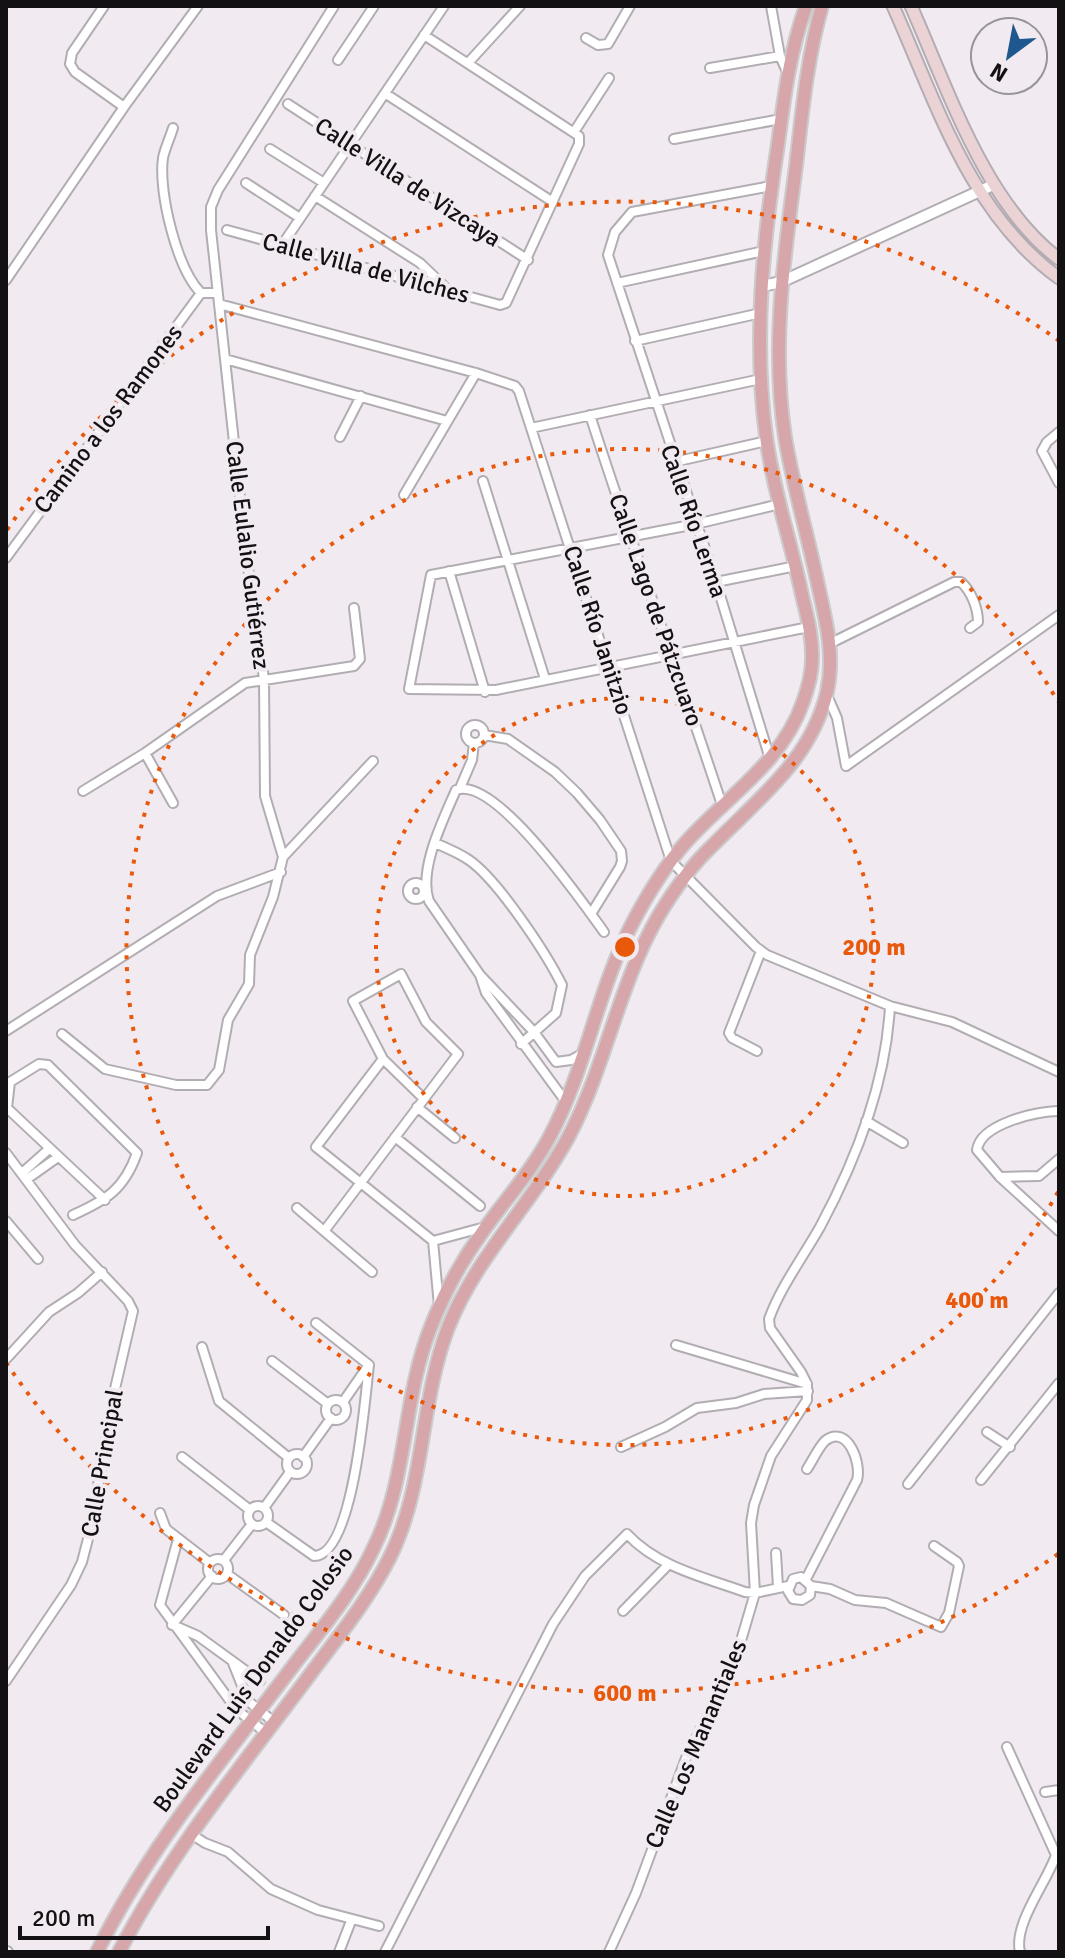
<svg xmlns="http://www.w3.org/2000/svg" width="1065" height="1958" font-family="Signika,sans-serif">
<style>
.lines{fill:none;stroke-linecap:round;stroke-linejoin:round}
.minor-casing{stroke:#b2adb2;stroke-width:12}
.tertiary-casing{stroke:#b2adb2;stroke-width:14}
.secondary-casing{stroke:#b2adb2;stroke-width:15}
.primary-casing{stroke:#cbcbcb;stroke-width:16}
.minor{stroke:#fff;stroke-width:8}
.tertiary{stroke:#fff;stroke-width:10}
.secondary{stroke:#ebd3d5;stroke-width:11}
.primary{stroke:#d7a6aa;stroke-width:12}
.ring{fill:none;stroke:#e8590c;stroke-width:4;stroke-dasharray:4 8}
.labels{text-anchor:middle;stroke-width:8;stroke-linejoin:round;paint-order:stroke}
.street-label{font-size:24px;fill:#131113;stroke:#f1ebf1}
.centre{fill:#e8590c;stroke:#f1ebf1;stroke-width:4}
.ring-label{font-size:24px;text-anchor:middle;font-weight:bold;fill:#e8590c;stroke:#f1ebf1;stroke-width:8;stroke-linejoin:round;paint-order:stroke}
</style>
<rect width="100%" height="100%" fill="#f1ebf1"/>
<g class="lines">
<g class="minor-casing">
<path id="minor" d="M104,6L72,53L70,64L75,72L124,107
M771,6L780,56L788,74
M586,38L598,45L608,44L630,6
M338,60L374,6
M468,63L520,6
M710,68L780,56
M386,94L553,202
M288,104L528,260
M173,128C170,138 165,148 163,158C158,192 177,269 201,293
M574,132L609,78
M674,139L781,119
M270,149L324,183
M246,183L300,218
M315,196L420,263L445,287
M227,230L500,305L506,303L579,144V136L424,35
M282,245L444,6
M6,280L124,107L198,6
M617,283L764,251
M219,304L476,373L515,386L519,391L671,861L756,947L767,955L890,1006L952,1022L1059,1072
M635,341L761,313
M225,359L447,421
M590,415C632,546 679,674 722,805
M531,428L761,379
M1059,432L1047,442L1042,451L1059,483
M340,437L361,396
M674,462L767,441
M483,481L545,679
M404,495L476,373
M780,504L696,524L431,575L409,689L496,690L809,627
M6,558L201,293H217
M449,571L485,692
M716,582L796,566
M831,643L954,582H961C971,591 978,608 978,622L970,628
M826,693L837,718L846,766L1059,615
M466 734a9 9 0 1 1 18 0a9 9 0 1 1-18 0Z
M484,735L508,739L555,772L577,793L600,820L621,851L622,861L620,867L591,914
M145,753L173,803
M770,759L716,582L608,255L615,232L632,212L771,186
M460,788L472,760L474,743
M83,791L145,753L245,683L354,666L360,659L354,608
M435,843C447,848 459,853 469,860C498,880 546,953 562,985L556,1013L521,1044
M283,857L373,761
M408 891a8 8 0 1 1 16 0a8 8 0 1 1-16 0Z
M480,975L486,993L566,1102
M6,1031L217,896L281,872
M62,1034L105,1069L176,1085H207L219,1070L228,1020L249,984L250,955L273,897L283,857L265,796L264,679L246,553L211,230V207L218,190L334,6
M757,1051L732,1038L729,1033L761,951
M584,1053L571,1060L556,1062L534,1032L480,975L429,901C418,870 443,820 456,790C495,775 583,903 604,932
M383,1059L316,1147L433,1241L439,1306
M417,1107L455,1138
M1059,1111C1037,1111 980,1124 977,1150L1000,1177L1059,1231
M866,1121L903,1143
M395,1137L480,1206
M6,1153L75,1245L128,1301L133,1311L114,1393L90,1531L82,1562L71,1585L6,1681
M22,1173L49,1149
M1000,1177L1039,1176L1059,1159
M27,1179L58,1157
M297,1208L372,1272
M73,1215C106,1200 124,1190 137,1153L48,1065L39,1064L10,1082L7,1108L105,1200
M6,1221L38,1259
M325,1230L458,1054L426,1022L401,974L353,1001L383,1059L424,1099
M433,1241L485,1227
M316,1323L369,1365
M676,1345L807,1384
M202,1347L219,1401L289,1458
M7,1358L49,1312L78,1293L102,1272
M272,1361L328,1404
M326 1410a10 10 0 1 1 20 0a10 10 0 1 1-20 0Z
M343,1402L368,1366
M987,1432L1010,1447
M621,1447L665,1427L697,1408L736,1403L764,1394L808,1391
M287 1464a10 10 0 1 1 20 0a10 10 0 1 1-20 0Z
M182,1457L250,1510
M303,1457L331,1418
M981,1480L1059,1383
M908,1484L1059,1293
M248 1516a10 10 0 1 1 20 0a10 10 0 1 1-20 0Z
M264,1508L290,1472
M160,1513L166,1529L210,1563
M266,1522L314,1556C354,1556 365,1397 369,1365
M178,1539L160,1605L236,1709L266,1733
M776,1553L778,1587
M208 1569a10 10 0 1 1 20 0a10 10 0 1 1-20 0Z
M224,1560L252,1524
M227,1574L284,1615
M806,1579L857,1480C862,1463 847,1423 825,1441C818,1448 813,1460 807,1469
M811,1586L810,1595L802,1600L793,1599L788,1591L793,1579L801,1577L811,1586L830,1589L855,1600L886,1603L941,1627L949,1613L959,1566L957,1562L934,1546
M623,1611L668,1565
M172,1625L212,1576
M173,1625L198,1636L260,1681
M233,1663L248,1701L274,1722
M1007,1747L1056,1855C1047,1882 1013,1924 1020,1952
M1045,1792L1059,1790
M191,1834L205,1843L228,1852L271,1889L318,1910L379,1926
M339,1952L351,1921
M385,1952L553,1624L585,1576L627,1534C658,1567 703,1577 745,1592L755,1593L788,1586
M609,1952L636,1893L686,1758L735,1661L755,1593L751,1523L754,1505L771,1456L807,1400V1384L801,1372L770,1328L769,1319C780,1288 803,1257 820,1227C856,1160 886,1082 890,1006"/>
</g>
<g class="tertiary-casing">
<path id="tertiary" d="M762,286L781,282L993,185
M6,1952H7"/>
</g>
<g class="secondary-casing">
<path id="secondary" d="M893,6C936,102 970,214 1059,278
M911,6C948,89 985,204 1059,259"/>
</g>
<g class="primary-casing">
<path id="primary" d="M97,1952C148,1848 224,1758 293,1666C322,1628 353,1592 373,1549C408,1480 402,1401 430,1329C443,1295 460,1263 481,1234C504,1201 531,1172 550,1136C586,1069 597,991 632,924C647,895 665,866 686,842C727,796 782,763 803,702C808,688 812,674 812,660C813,638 807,616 802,595C791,542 773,490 766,436C753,339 763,241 778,144C784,97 790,51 806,6
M119,1952C169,1855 238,1771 303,1684C333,1643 366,1604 389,1559C426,1486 419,1404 448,1328C476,1256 533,1203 569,1136C606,1065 619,983 659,915C674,890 691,866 712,846C758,799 811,760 827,692C835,655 826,621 818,585C808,536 793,486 785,437C771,346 784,257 796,166C802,113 807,58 822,6"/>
</g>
<use href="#minor" class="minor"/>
<use href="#tertiary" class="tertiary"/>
<use href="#secondary" class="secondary"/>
<use href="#primary" class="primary"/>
</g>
<g class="ring">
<circle cx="625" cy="947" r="249"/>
<path d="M1058 1192A498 498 0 1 1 1058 702"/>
<path d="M1058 1554A746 746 0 0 1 7 1364M7 530A746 746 0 0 1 1058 340"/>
</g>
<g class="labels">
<g class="street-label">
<text transform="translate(408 182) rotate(33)" y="8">Calle Villa de Vizcaya</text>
<text transform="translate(366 268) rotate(15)" y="8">Calle Villa de Vilches</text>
<text transform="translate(108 419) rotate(-53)" y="8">Camino a los Ramones</text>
<text transform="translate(694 521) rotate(71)" y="8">Calle Río Lerma</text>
<text transform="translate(248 555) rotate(83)" y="8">Calle Eulalio Gutiérrez</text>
<text transform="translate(656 610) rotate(71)" y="8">Calle Lago de Pátzcuaro</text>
<text transform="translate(598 630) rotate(72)" y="8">Calle Río Janitzio</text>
<text transform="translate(102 1463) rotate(-80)" y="8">Calle Principal</text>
<text transform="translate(253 1679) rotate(-54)" y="8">Boulevard Luis Donaldo Colosio</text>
<text transform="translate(696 1744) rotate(-67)" y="8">Calle Los Manantiales</text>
</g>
</g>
<circle cx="625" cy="947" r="12" class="centre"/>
<g class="ring-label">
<text x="874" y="955">200 m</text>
<text x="977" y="1308">400 m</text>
<text x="625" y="1701">600 m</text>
</g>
<rect width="1065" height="1958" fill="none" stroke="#131113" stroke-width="16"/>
<g transform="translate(1009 56) rotate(212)"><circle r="38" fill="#f1ebf1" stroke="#989498" stroke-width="2"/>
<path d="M0-6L14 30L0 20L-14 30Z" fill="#1f588f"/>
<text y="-12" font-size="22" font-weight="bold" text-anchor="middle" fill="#131113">N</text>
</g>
<path d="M20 1926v12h248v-12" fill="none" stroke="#131113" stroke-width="4"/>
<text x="32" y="1926" font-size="24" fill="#131113" stroke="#f1ebf1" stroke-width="6" paint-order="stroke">200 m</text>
</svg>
